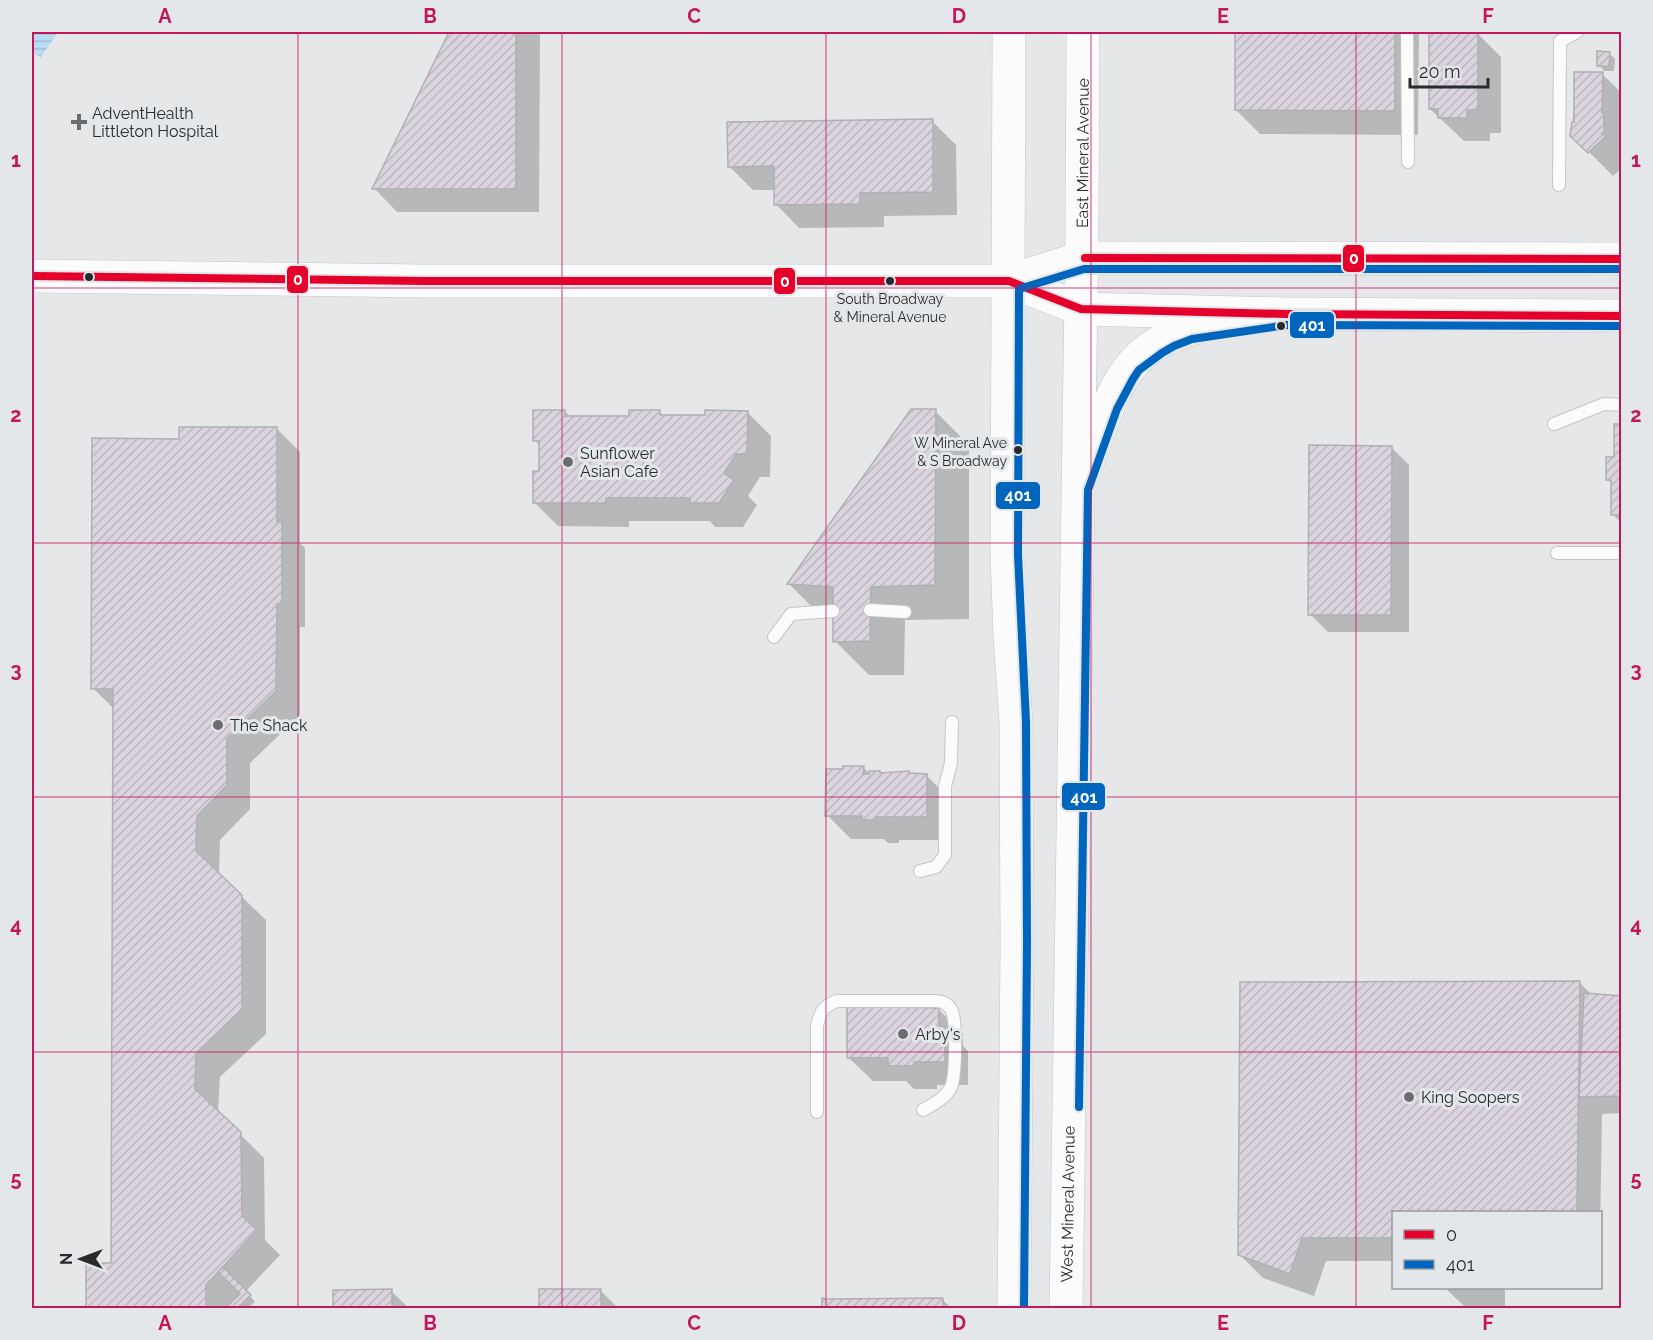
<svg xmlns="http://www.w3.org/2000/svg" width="1653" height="1340" font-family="Raleway,sans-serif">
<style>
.water{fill:url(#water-rules)}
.shadow{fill:#0003}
.building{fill:url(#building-hatch);stroke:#b0b0b1;stroke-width:1.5}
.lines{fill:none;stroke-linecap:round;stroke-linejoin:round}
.service-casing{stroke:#c4c5c7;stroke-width:14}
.secondary-casing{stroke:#c4c5c7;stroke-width:34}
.primary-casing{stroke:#c4c5c7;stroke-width:34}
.service{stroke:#fbfbfc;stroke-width:12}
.secondary{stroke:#fbfbfc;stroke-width:33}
.primary{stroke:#fbfbfc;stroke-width:33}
.bus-1-casing{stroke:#e4e7ea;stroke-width:12}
.bus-2-casing{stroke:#e4e7ea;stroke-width:12}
.bus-1{stroke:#e4002b;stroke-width:8}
.bus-2{stroke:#0065bd;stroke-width:8}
.grid{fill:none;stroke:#c2185b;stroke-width:1.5;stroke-opacity:0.55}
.poi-dot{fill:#6b6c6e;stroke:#e4e7ea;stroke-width:2}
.bus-dot{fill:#292a2b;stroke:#e4e7ea;stroke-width:2}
.labels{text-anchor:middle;stroke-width:6;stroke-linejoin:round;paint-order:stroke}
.bus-label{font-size:14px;fill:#292a2b;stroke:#e4e7ea}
.poi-label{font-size:16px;fill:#292a2b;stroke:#e4e7ea;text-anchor:start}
.street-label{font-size:16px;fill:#292a2b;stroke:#e4e7ea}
.line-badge{stroke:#e4e7ea;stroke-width:2}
.badge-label{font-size:16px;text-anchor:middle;font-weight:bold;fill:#fff}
.neatline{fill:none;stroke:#c2185b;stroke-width:2}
.grid-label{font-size:20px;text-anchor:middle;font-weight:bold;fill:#c2185b}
</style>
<defs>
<pattern id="water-rules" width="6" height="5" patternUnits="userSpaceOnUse" patternTransform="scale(1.5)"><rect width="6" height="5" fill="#b9dcf3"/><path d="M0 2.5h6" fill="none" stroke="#9fbdd0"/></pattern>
<pattern id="building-hatch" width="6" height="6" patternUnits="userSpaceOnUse" patternTransform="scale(1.5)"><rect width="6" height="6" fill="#dbd4df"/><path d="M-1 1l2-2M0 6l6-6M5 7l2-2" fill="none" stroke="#bcb6c0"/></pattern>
</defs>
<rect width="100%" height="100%" fill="#e5e7e9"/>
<path class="water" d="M32,32H58L41,57L32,53Z"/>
<path class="shadow" d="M450,32H540L539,212H397L374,188Z
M1237,32H1419L1418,135L1260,134L1236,110Z
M1431,32L1477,33L1501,57V133H1490V141H1464L1430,109Z
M1609,53L1615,59L1614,71H1604L1599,65Z
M1575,73L1602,74L1622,93V168L1613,176L1572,135Z
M932,121L956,145L957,215L884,216V227L799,228L776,204L775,190H753L729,166Z
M564,411L571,417H630L660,412L665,417H706L747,412L771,436L770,477H760L748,496L757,505L743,527H715L710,521H629V527L558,526L534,502L541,472V447L535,441Z
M935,411L969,445V619L905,620L904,675H869L835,641L834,618H823L789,584Z
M1622,426V523L1612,514L1613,485L1608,480L1615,458Z
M277,429L300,452V543L305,548V627H300V715L250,763V809L220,840L219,875L266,920V1034L220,1077L218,1112L264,1158L265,1240L280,1255L246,1291L255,1302L248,1308H87L88,1264H112L114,709L93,688L181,440Z
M1391,447L1409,465V632H1328L1310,614Z
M863,767L871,775H926L950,799V840H899V843H888L884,839H851L827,815Z
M1580,983L1592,995L1622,997V1113L1602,1114L1600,1236V1212H1394V1261H1326L1314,1296L1263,1278L1239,1254Z
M895,1005L900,1009L939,1010L963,1033V1046L968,1051V1085H937V1089H914L906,1081H873L849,1058Z
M1445,1288H1505V1306H1464Z
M600,1290L618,1308H540V1291Z
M334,1291H391L409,1308H334Z
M942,1299L951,1308H823V1300Z"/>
<path class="building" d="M449,32H516V189H372Z
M1235,32H1395V111L1235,110Z
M1429,32H1478V110H1467V118H1438V109H1429Z
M1597,51L1610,52L1609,66H1597Z
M1574,72H1603L1602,113H1604V133H1602L1606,136L1588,153L1570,136L1572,122H1574Z
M933,119V192L860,193V204L774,205V166L728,167L727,122Z
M911,409H936L935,585L871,587L870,641L833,642V587L787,584Z
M533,410H565V416H629V410H660V415H705V410L748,411L747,454H736L724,473L734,480L719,503H690V498H606V503H533V471H539V441H533Z
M1614,424H1622V515H1611V480H1606V457H1614Z
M179,427H277V522H282V604H277L276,691L227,739V785L197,816L196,851L242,895V1009L196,1053L195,1089L241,1132L242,1216L257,1230L206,1285V1308H86V1263H111L113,689H91L92,438L179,439Z
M1309,445L1392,446L1391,615H1308Z
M843,766H864L863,774H869V771H880V773L909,771V773L927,774V817H876V820H862V816H825L826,769H843Z
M1580,981L1577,1212H1394V1238H1302L1290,1274L1238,1255L1240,982Z
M1584,993L1622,996V1096L1579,1097Z
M847,1003H896V1007L939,1008V1026H945V1062H914V1066H888V1058H847Z
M223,1267L251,1295L237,1308H225L240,1294L218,1272Z
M392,1289V1308H333V1290Z
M539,1289H601V1308H539Z
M822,1298L826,1299L943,1298V1308H822Z"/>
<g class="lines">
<g class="service-casing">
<path id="service" d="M1407,32L1408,162
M1559,185L1560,41L1577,32
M1554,424L1604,404L1622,405
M1557,553H1622
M870,610L905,612
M774,637L791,614L833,611
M920,871L936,867L945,855V786L951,763L952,722
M817,1112V1026C820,1012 823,1006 837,1001H935C941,1001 947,1003 951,1009C957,1019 956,1076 951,1087C945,1099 933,1104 923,1110"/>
</g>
<g class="secondary-casing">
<g id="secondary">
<path d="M1009,32L1007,555L1010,635L1016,722L1017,944L1014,1308"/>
<path d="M1088,461C1120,369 1131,336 1235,320"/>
<path id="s1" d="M1066,1308L1082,227L1083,32"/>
</g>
</g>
<g class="primary-casing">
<path id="primary" d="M32,276L424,281H1009L1082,258L1622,259
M1009,281L1081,309L1286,314L1622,316"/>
</g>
<use href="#service" class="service"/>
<use href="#secondary" class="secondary"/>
<use href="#primary" class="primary"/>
<g class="bus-1-casing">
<path id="bus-1" d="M1085,258L1622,259
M32,276L424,281H1009L1081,309L1286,314L1622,316"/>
</g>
<g class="bus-2-casing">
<path id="bus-2" d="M1079,1107L1088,490L1117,409L1133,379L1139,370L1162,353L1174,346L1192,339L1287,325L1622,326
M1024,1308L1027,944L1026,722L1018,555L1019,289L1084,269H1622"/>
</g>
<use href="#bus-1" class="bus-1"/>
<use href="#bus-2" class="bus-2"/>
</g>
<path class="grid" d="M298,32V1308M562,32V1308M826,32V1308M1091,32V1308M1356,32V1308M32,288H1622M32,543H1622M32,797H1622M32,1052H1622"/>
<g class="poi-dot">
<path d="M76 113h6v6h6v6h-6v6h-6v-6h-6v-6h6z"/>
<circle cx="568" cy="462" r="6"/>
<circle cx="218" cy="725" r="6"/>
<circle cx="903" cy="1034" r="6"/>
<circle cx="1409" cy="1097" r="6"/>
</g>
<g class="bus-dot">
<circle cx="89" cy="277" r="5"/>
<circle cx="890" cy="281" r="5"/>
<circle cx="1281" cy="326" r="5"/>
<circle cx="1018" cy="450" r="5"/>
</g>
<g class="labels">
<g class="bus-label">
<text x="890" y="304">South Broadway<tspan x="890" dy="18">&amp; Mineral Avenue</tspan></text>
<text x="1007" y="448" text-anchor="end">W Mineral Ave<tspan x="1007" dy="18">&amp; S Broadway</tspan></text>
</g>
<g class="poi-label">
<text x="92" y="119">AdventHealth<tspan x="92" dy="18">Littleton Hospital</tspan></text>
<text x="580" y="459">Sunflower<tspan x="580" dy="18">Asian Cafe</tspan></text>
<text x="230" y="731">The Shack</text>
<text x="915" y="1040">Arby's</text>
<text x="1421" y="1103">King Soopers</text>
</g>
<g class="street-label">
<text dy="6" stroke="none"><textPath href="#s1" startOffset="1155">East Mineral Avenue</textPath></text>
<text dy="6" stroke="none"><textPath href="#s1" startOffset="104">West Mineral Avenue</textPath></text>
</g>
</g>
<g class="line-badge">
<rect x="1342" y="244" width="23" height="29" rx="6" fill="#e4002b"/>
<rect x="286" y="265" width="23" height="29" rx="6" fill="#e4002b"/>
<rect x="773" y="267" width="23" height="28" rx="6" fill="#e4002b"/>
<rect x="1289" y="311" width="46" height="28" rx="6" fill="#0065bd"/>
<rect x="995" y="481" width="46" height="29" rx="6" fill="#0065bd"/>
<rect x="1061" y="782" width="45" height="29" rx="6" fill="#0065bd"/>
</g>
<g class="badge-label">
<text x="1354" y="264">0</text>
<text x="298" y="285">0</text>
<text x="785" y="287">0</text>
<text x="1312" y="331">401</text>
<text x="1018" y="501">401</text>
<text x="1084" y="803">401</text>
</g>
<rect width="1653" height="1340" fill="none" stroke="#e4e7ea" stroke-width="66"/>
<rect x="1392" y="1211" width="210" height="78" fill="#e4e7ea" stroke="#999b9e" stroke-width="1.5"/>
<rect x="1404" y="1230" width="30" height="9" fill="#e4002b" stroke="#999b9e" stroke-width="1.5"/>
<text x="1446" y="1241" font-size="18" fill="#292a2b">0</text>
<rect x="1404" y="1260" width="30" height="9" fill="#0065bd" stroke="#999b9e" stroke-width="1.5"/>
<text x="1446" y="1271" font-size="18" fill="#292a2b">401</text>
<g transform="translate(81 1259) rotate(270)" stroke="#e4e7ea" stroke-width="4.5" paint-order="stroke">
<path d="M0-4.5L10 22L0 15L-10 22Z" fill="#292a2b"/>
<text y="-9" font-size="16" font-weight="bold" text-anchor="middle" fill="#292a2b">N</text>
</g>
<path d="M1410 78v9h78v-9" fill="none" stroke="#292a2b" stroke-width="3"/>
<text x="1419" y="78" font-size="18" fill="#292a2b" stroke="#e4e7ea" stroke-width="4.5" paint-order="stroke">20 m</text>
<rect x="33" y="33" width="1587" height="1274" class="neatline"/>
<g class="grid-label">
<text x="165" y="23">A</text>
<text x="430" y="23">B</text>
<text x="694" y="23">C</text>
<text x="959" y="23">D</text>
<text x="1223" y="23">E</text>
<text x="1488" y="23">F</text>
<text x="16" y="167">1</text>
<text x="1636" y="167">1</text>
<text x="16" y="422">2</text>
<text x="1636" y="422">2</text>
<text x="16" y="677">3</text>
<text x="1636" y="677">3</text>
<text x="16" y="932">4</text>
<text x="1636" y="932">4</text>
<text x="16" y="1186">5</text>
<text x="1636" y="1186">5</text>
<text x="165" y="1330">A</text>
<text x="430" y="1330">B</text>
<text x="694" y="1330">C</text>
<text x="959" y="1330">D</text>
<text x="1223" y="1330">E</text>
<text x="1488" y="1330">F</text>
</g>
</svg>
